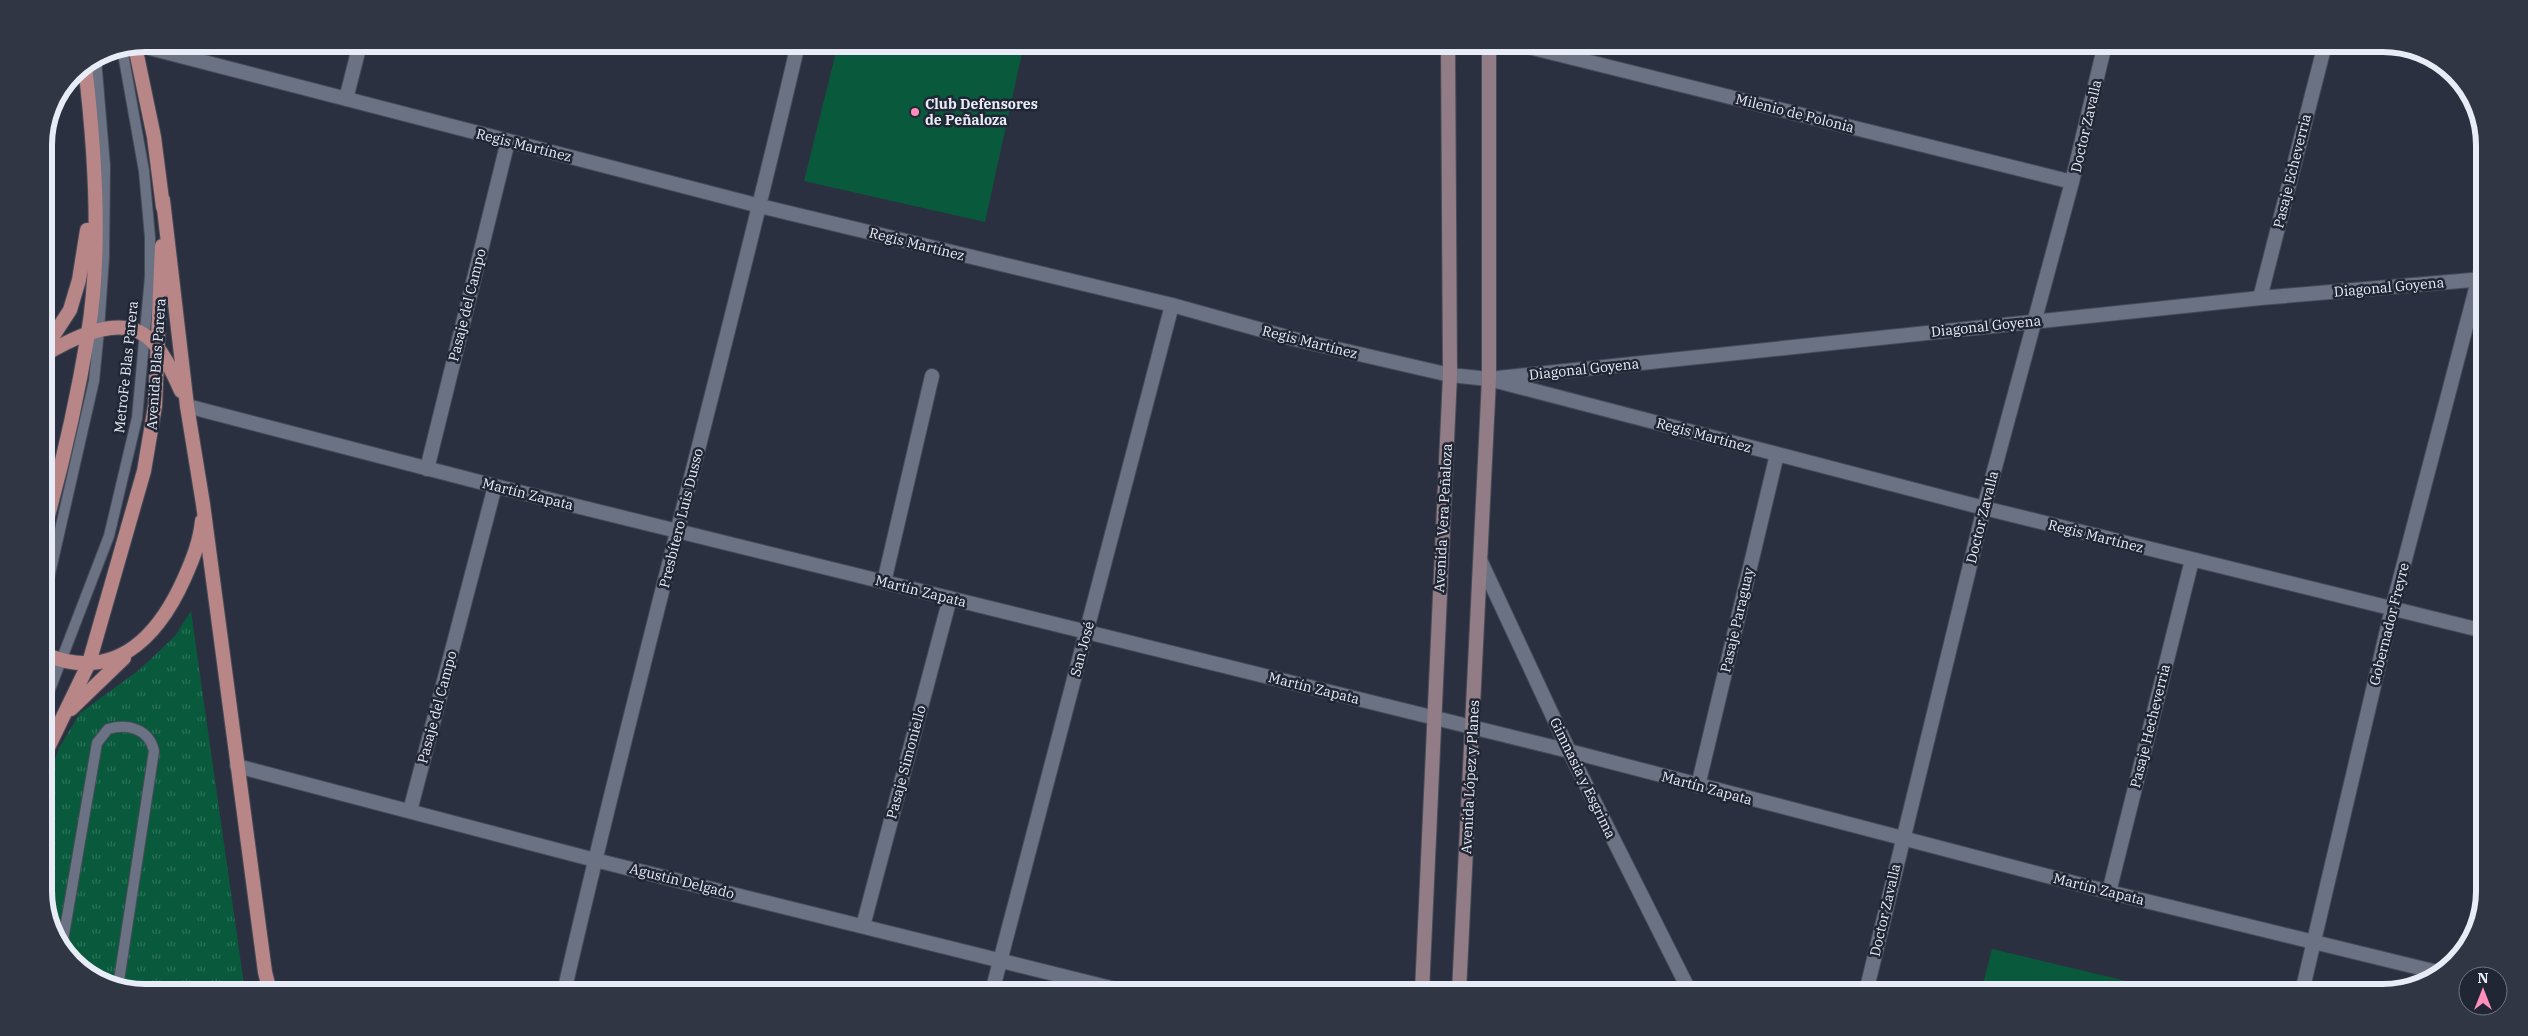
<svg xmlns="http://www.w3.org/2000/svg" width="2528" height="1036" font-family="'IBM Plex Serif',serif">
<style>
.grass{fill:url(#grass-tufts)}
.pitch{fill:#095a3c}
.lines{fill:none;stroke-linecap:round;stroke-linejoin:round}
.service-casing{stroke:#464b58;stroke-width:12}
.minor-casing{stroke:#464b58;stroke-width:16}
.tertiary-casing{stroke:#464b58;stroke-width:16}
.secondary-casing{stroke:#464b58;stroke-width:16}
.primary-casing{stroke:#464b58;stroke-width:16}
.service{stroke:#6b7284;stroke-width:10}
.minor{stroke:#6b7284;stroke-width:14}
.tertiary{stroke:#6b7284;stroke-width:14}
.secondary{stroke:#927c85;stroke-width:14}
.primary{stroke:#b88686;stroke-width:14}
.poi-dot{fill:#ff8eba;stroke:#212635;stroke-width:2}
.labels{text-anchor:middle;stroke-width:5;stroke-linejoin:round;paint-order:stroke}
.poi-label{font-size:14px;font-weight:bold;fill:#e8ecf6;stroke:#212635;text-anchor:start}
.street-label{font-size:14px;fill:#e8ecf6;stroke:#212635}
.rim{fill:none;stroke:#e8ecf6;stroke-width:6}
</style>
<defs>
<pattern id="grass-tufts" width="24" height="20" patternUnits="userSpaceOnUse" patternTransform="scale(1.25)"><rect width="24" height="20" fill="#095a3c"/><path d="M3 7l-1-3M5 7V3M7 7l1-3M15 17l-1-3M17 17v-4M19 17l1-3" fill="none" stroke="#2d7259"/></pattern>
</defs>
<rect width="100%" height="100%" fill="#2a303f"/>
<path class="grass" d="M191,611L245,992H146L107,985L65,952L44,897V790L59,748L80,713L139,670L175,636Z"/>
<path class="pitch" d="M838,44H1024L985,222L804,181Z
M1992,949L2172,992H1981Z"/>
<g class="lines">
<g class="service-casing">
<path id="service" d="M44,600L94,381L99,330L104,257L105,166L96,59
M44,705L109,536L137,418L150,277V237L144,171L122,48
M62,946L97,743L108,729C128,723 149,729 154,751L118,987"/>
</g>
<g class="minor-casing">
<path id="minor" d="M1517,44L2072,182
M138,45L760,206L1172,305L1294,339L1450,375L1489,379L1984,508L2484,631
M346,99L360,44
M2260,298L2325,44
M187,406L495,486L1569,751L2109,892L2441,973
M427,469L508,141
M1481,562L1569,751L1690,992
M884,582L932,376
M237,766L595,860L1127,992
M1698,786L1777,454
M410,811L495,486
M2109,892L2192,560
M863,926L950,598
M564,992C637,675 724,361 798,44
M992,992L1172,305
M1866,992L1984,508L2072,182L2105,44
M2302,992L2392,609L2484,258"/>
</g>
<g class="tertiary-casing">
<path id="tertiary" d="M1489,379L2260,298L2484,279"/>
</g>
<g class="secondary-casing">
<path id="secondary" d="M1422,992L1450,375L1448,44
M1459,992L1489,379V44"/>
</g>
<g class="primary-casing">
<path id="primary" d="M135,46L154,137L163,207
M163,200L187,406L203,504L265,972L270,992
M44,350L70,310L79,280L87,230
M44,355C69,340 117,314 146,336C162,348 173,373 181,391
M44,530C62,466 77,400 88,334C102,250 95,150 85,66
M44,654C113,683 157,639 184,579C192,561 200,542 202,521
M71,709L124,658
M44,756L89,663L144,471L155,406L162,246"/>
</g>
<use href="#service" class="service"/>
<use href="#minor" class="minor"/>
<use href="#tertiary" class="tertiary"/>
<use href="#secondary" class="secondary"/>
<use href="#primary" class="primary"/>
</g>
<circle class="poi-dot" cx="915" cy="112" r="5"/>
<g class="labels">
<g class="poi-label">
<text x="925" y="109">Club Defensores<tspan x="925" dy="16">de Peñaloza</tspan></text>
</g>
<g class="street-label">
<text transform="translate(1795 113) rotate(14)" y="5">Milenio de Polonia</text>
<text transform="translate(2086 126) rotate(-77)" y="5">Doctor Zavalla</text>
<text transform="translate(524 145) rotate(14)" y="5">Regis Martínez</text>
<text transform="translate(2292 171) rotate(-76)" y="5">Pasaje Echeverria</text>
<text transform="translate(917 244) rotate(14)" y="5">Regis Martínez</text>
<text transform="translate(2389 287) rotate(-5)" y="5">Diagonal Goyena</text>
<text transform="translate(467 305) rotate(-76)" y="5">Pasaje del Campo</text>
<text transform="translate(1986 326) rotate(-6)" y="5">Diagonal Goyena</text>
<text transform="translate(1310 342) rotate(14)" y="5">Regis Martínez</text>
<text transform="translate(156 364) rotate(-86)" y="5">Avenida Blas Parera</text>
<text transform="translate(126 367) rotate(-84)" y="5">MetroFe Blas Parera</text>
<text transform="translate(1584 369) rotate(-6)" y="5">Diagonal Goyena</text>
<text transform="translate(1704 435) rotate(15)" y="5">Regis Martínez</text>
<text transform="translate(528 494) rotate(14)" y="5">Martín Zapata</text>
<text transform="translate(1982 517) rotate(-76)" y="5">Doctor Zavalla</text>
<text transform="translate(681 518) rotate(-76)" y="5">Presbítero Luis Dusso</text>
<text transform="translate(1443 518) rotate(-87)" y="5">Avenida Vera Peñaloza</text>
<text transform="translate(2096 536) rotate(14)" y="5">Regis Martínez</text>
<text transform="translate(921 591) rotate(14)" y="5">Martín Zapata</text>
<text transform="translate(1737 620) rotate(-77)" y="5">Pasaje Paraguay</text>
<text transform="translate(2389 624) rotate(-76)" y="5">Gobernador Freyre</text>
<text transform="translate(1082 649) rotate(-75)" y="5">San José</text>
<text transform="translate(1314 688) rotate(14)" y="5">Martín Zapata</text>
<text transform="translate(437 707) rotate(-75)" y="5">Pasaje del Campo</text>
<text transform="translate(2150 726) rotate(-76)" y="5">Pasaje Hecheverria</text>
<text transform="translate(906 762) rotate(-75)" y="5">Pasaje Simoniello</text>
<text transform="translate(1470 777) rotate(-87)" y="5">Avenida López y Planes</text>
<text transform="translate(1583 778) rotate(64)" y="5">Gimnasia y Esgrima</text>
<text transform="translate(1707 788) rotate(15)" y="5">Martín Zapata</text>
<text transform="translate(682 881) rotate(14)" y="5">Agustín Delgado</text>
<text transform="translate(2099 889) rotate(14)" y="5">Martín Zapata</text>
<text transform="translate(1885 910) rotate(-77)" y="5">Doctor Zavalla</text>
</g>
</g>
<path d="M0 0H2528V1036H0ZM145 52H2383A93 93 0 0 1 2476 145V891A93 93 0 0 1 2383 984H145A93 93 0 0 1 52 891V145A93 93 0 0 1 145 52Z" fill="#313644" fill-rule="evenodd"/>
<path class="rim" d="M145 52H2383A93 93 0 0 1 2476 145V891A93 93 0 0 1 2383 984H145A93 93 0 0 1 52 891V145A93 93 0 0 1 145 52Z"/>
<g transform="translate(2483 991)"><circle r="24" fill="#212635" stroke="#717582"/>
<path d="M0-4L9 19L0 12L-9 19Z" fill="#ff8eba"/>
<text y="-8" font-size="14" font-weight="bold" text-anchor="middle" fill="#e8ecf6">N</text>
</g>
</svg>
